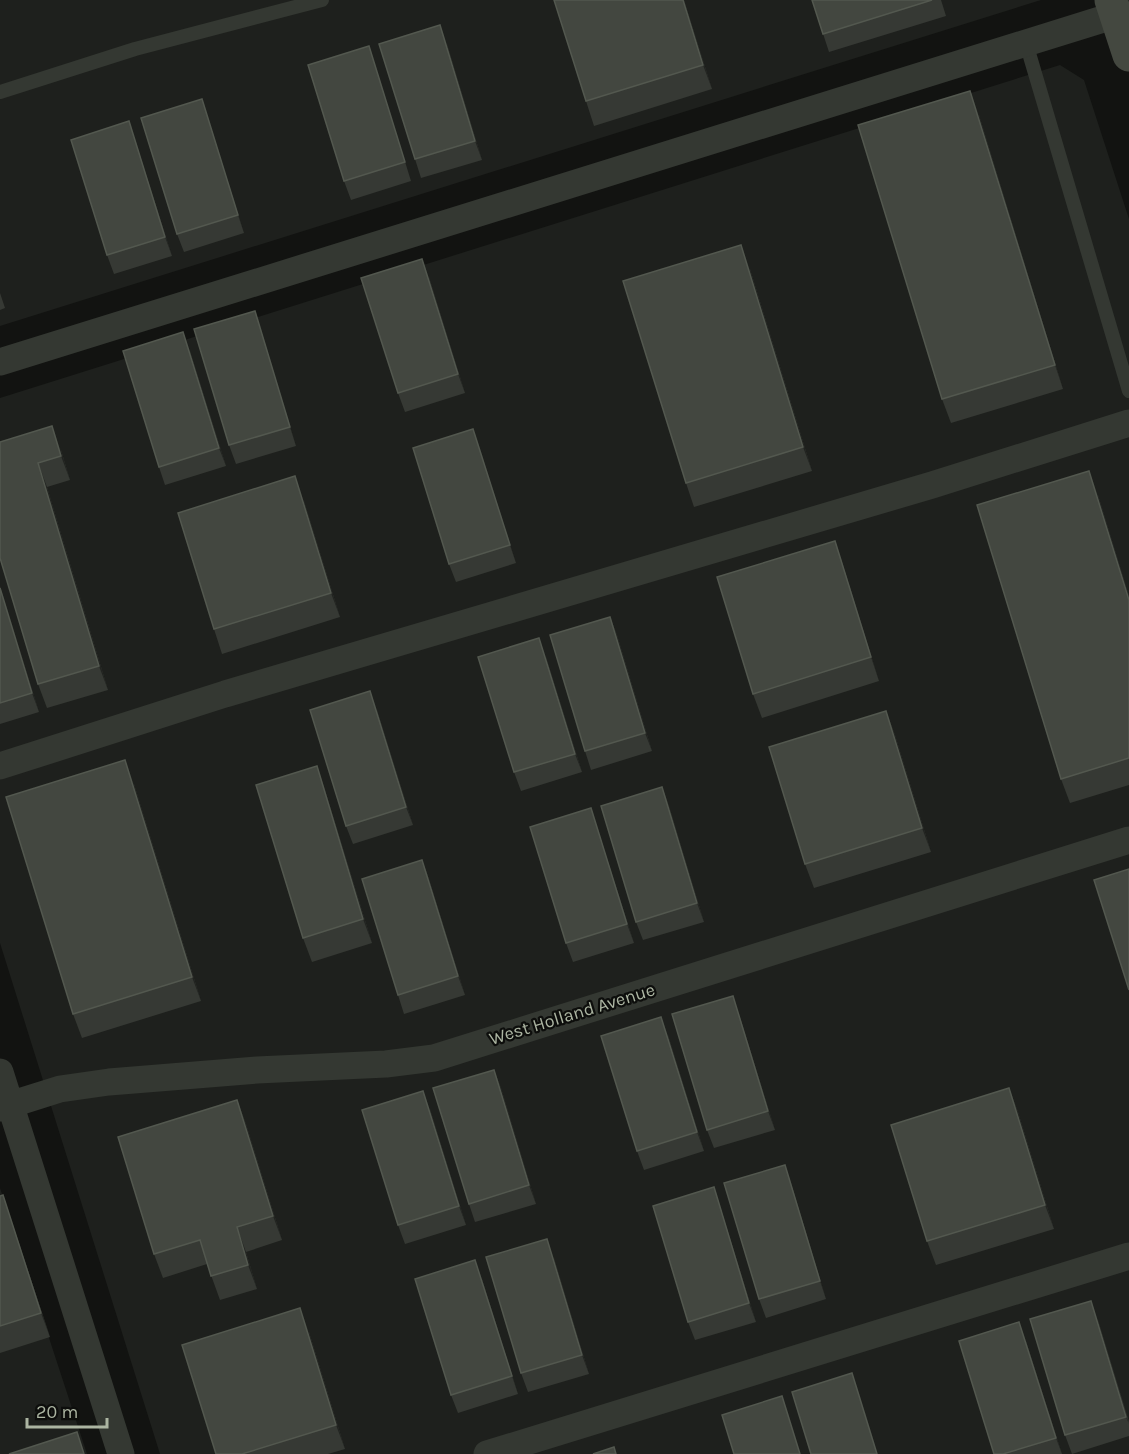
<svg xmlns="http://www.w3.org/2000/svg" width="1129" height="1454" font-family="Karla,sans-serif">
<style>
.built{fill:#1e201d}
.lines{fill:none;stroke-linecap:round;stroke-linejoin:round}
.service{stroke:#343832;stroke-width:14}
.minor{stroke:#343832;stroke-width:27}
.secondary{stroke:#444840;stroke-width:33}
.wall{fill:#363934}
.shaded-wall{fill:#222421}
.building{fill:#434740;stroke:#53584f;stroke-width:1.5}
.labels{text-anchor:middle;stroke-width:4.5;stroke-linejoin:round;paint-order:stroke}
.street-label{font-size:18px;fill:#acb5a2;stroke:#0d0e0c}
</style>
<rect width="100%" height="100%" fill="#121311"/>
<path class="built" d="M0,0H1041L0,326Z
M1060,65L1084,80L1129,219V1454H160L0,943V398Z
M0,1188L87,1454H0Z"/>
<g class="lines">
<path class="service" d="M1026,43L1129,391
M0,92L135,49L322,0"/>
<path class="minor" d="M0,362L1116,15
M0,766L225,694L932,485L1129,423
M0,1072L121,1454
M0,1108L60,1089L109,1082L257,1070L386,1064L434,1058L1129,840
M487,1454L1129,1256"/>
<path class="secondary" d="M1111,0L1129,55"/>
</g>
<path class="wall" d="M554,0H684L712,89L594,126L586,101Z
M812,0H941L946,16L829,52Z
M447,44L482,160L421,178L415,159Z
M369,46L375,65L411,181L351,200L344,181Z
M979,115L1063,389L951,423L942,399Z
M208,118L244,233L184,252L177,234Z
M129,121L172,256L114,274L107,255Z
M750,269L812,471L694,507L686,483Z
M429,277L465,393L405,412L398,393Z
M0,293L5,308L0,310Z
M261,330L296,446L236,464L229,445Z
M190,351L226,466L165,485L159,467Z
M473,429L516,563L456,582L449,564Z
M0,442L61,450L70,480L47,487L108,690L47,708L38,684Z
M1098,495L1129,596V785L1070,803L1061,779Z
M304,501L340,617L222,654L214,629Z
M835,541L843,565L879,681L762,718L753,694Z
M0,586L39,712L0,724Z
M610,617L617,635L652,751L591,770L585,751Z
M546,657L582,772L521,791L514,772Z
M377,710L413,825L353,844L346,826Z
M886,711L895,735L931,852L814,888L805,864Z
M317,766L325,790L372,943L312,962L303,938Z
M134,784L201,1001L82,1038L73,1014Z
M662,787L669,806L704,922L643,940L636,922Z
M597,827L634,943L573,962L566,943Z
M422,860L429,879L465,995L404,1014L398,995Z
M739,1014L775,1130L714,1148L707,1130Z
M668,1035L704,1151L644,1170L637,1151Z
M494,1070L501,1088L536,1204L475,1222L469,1204Z
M1009,1088L1018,1112L1054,1229L936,1265L927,1241Z
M237,1100L246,1124L282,1240L246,1252L257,1289L220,1300L207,1264L163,1278L154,1254Z
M430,1109L466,1225L405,1244L398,1225Z
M785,1165L791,1183L826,1299L766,1318L759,1299Z
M714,1187L720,1206L756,1322L695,1340L688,1322Z
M3,1195L50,1337L0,1353V1196Z
M554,1258L589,1374L528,1392L521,1373Z
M482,1279L518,1394L458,1413L451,1395Z
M1098,1320L1129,1422V1436L1072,1454L1065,1435Z
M309,1332L345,1449L328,1454H216Z
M1026,1341L1062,1454H994Z"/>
<path class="shaded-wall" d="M683,0H684L712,89L703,65Z
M440,25L447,44L482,160L475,141Z
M970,91L979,115L1063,389L1055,365Z
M202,99L208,118L244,233L238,215Z
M129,121L135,140L172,256L165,237Z
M741,245L750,269L812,471L803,447Z
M422,259L429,277L465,393L458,374Z
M255,311L261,330L296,446L290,427Z
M183,332L190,351L226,466L219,448Z
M52,426L61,450L70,480L61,456Z
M473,429L480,448L516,563L510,545Z
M38,463L47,487L108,690L99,666Z
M1089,471L1098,495L1129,596V600Z
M295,476L304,501L340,617L331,593Z
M835,541L843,565L879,681L871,657Z
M0,586L3,594L39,712L32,693Z
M610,617L617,635L652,751L645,733Z
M539,638L546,657L582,772L575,754Z
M370,691L377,710L413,825L406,807Z
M886,711L895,735L931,852L922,828Z
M125,760L134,784L201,1001L192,977Z
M317,766L325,790L372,943L363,919Z
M662,787L669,806L704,922L697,903Z
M591,808L597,827L634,943L627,924Z
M422,860L429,879L465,995L458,976Z
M733,996L739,1014L775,1130L768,1111Z
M661,1017L668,1035L704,1151L697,1132Z
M494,1070L501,1088L536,1204L529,1185Z
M1009,1088L1018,1112L1054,1229L1045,1205Z
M423,1091L430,1109L466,1225L459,1206Z
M237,1100L246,1124L282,1240L273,1216Z
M785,1165L791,1183L826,1299L820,1281Z
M714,1187L720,1206L756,1322L749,1303Z
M3,1195L11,1219L50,1337L41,1313Z
M237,1227L246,1252L257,1289L248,1265Z
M547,1239L554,1258L589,1374L582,1355Z
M475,1260L482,1279L518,1394L512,1376Z
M1091,1301L1098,1320L1129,1424L1126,1417Z
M300,1308L309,1332L345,1449L336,1425Z
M1019,1322L1026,1341L1062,1454L1056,1438Z
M852,1373L859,1392L878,1454H877Z
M782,1396L789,1415L801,1454H800Z"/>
<path class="building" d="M554,0H683L703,65L586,101Z
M812,0H932L823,34Z
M440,25L475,141L415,159L379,44Z
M369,46L405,162L344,181L308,65Z
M970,91L1055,365L942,399L858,125Z
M202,99L238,215L177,234L141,118Z
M129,121L165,237L107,255L71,140Z
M741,245L803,447L686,483L623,281Z
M422,259L458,374L398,393L361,278Z
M255,311L290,427L229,445L194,329Z
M183,332L219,448L159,467L123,351Z
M52,426L61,456L38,463L99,666L38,684L0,558V442Z
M473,429L510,545L449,564L413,448Z
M1089,471L1129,600V758L1061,779L977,505Z
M295,476L331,593L214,629L178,513Z
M835,541L871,657L753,694L717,577Z
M0,588L32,693L0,703Z
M610,617L645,733L585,751L550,635Z
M539,638L575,754L514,772L478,657Z
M370,691L406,807L346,826L310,710Z
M886,711L922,828L805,864L769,747Z
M125,760L192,977L73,1014L6,797Z
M317,766L363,919L303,938L256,785Z
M662,787L697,903L636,922L601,806Z
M591,808L627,924L566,943L530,827Z
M422,860L458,976L398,995L362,879Z
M1129,869V990L1094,880Z
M733,996L768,1111L707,1130L672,1014Z
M661,1017L697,1132L637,1151L601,1036Z
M494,1070L529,1185L469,1204L433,1088Z
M1009,1088L1045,1205L927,1241L891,1125Z
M423,1091L459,1206L398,1225L362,1110Z
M237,1100L273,1216L237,1227L248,1265L211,1276L200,1240L154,1254L118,1137Z
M785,1165L820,1281L759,1299L724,1183Z
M714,1187L749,1303L688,1322L653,1206Z
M3,1195L41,1313L0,1326V1196Z
M547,1239L582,1355L521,1373L486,1257Z
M475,1260L512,1376L451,1395L415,1279Z
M1091,1301L1126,1417L1065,1435L1030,1319Z
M300,1308L336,1425L242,1454H216L182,1345Z
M1019,1322L1056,1438L1003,1454H994L959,1341Z
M852,1373L877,1454H811L792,1392Z
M782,1396L800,1454H734L722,1415Z
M77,1432L84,1454H9Z
M614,1447L616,1454H593Z"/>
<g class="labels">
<g class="street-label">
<text transform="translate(572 1014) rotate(-17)" y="6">West Holland Avenue</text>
</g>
</g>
<path d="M27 1418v9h80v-9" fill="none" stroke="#acb5a2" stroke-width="3"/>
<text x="36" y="1418" font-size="18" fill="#acb5a2" stroke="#0d0e0c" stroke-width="4.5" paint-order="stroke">20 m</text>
</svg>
